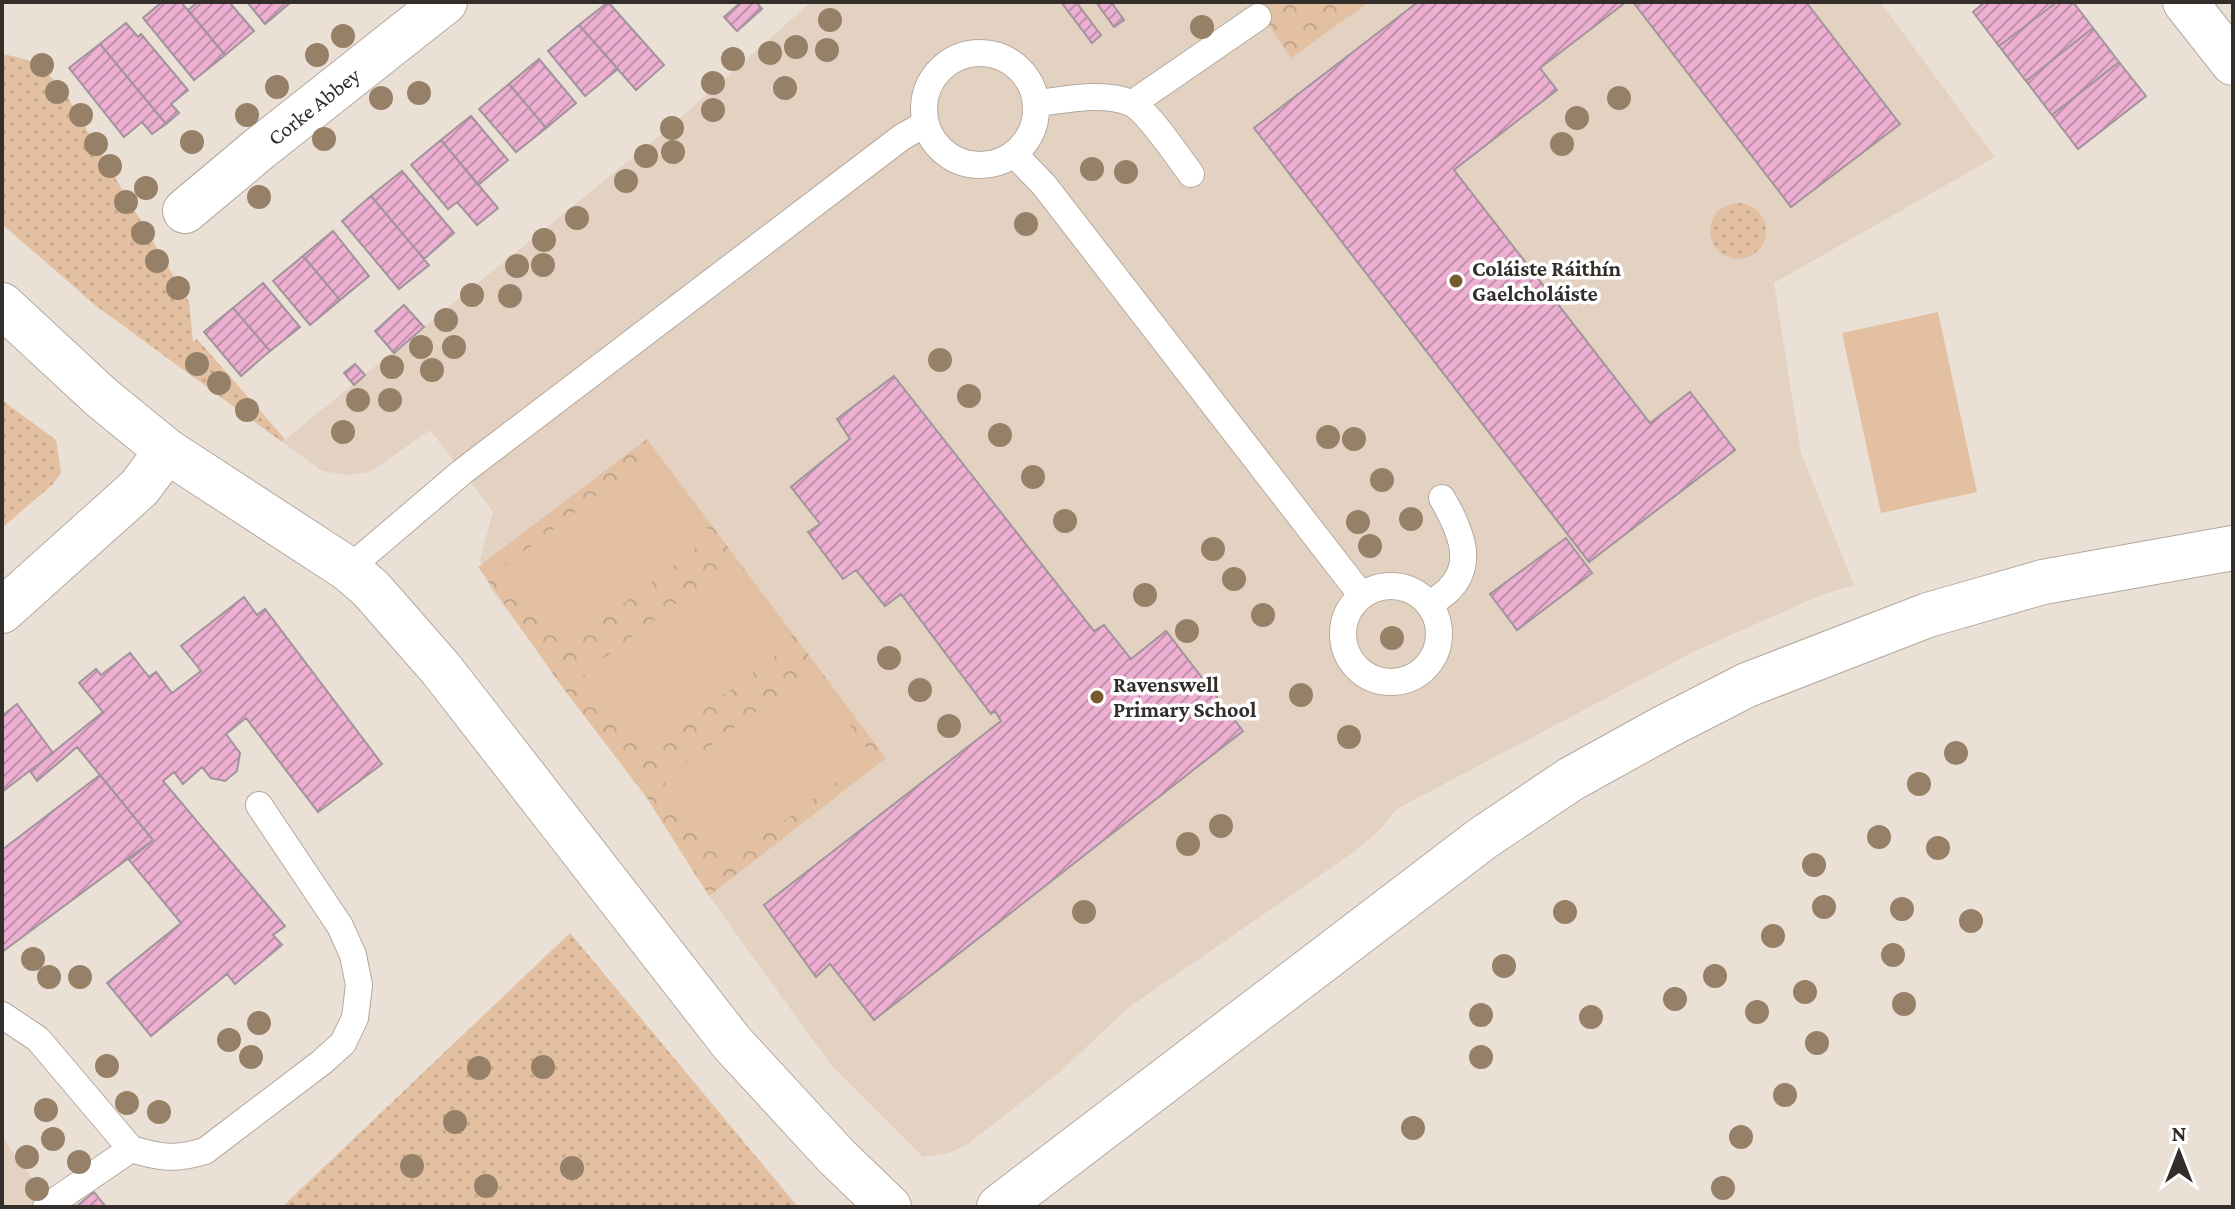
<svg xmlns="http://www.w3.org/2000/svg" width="2235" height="1209" font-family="'Crimson Pro',serif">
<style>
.built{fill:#e3d2c2}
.grass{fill:url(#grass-dots)}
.park{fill:url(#park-crowns)}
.pitch{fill:#e2c0a1}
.building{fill:url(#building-hatch);stroke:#a2949c;stroke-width:2}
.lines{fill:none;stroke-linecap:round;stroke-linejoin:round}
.lane-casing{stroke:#b5a99f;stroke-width:28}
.street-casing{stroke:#b5a99f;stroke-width:46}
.lane{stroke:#fff;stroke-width:26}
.street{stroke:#fff;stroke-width:44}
.tree{fill:#978068}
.poi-dot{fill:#76592d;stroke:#fff;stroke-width:3}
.labels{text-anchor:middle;stroke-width:7;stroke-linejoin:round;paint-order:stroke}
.street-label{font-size:22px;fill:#332e2a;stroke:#fff}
.poi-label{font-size:22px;font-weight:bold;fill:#332e2a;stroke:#fff;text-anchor:start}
</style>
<defs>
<pattern id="grass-dots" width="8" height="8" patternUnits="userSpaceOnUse" patternTransform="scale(2)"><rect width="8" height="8" fill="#e2c0a1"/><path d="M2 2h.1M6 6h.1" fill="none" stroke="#c2a58b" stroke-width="1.8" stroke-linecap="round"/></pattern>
<pattern id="park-crowns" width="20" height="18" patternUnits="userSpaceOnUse" patternTransform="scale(2)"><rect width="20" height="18" fill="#e2c0a1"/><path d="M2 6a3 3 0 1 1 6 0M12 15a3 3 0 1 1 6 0" fill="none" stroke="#c2a58b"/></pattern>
<pattern id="building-hatch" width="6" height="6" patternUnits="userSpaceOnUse" patternTransform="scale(2)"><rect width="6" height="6" fill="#eeb0d2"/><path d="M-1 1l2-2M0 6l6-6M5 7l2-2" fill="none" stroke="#c190ab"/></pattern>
</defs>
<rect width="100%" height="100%" fill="#ebe0d5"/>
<path class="built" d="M811,2H1880L1995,157L1774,283L1801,453L1854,585L1819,596L1693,652L1397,809L1377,833L1348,856L1128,1008L1060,1072L968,1144L949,1153L923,1157L831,1065L709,896L647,798L491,589L480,560L493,511L430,430L370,472L348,475L322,471L282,442L669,128Z
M2,1136L50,1204L46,1207H2Z"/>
<path class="grass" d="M2,54C39,60 48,70 69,100L189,302L193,342L197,339L285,439L282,442L95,305L2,224Z
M1710 231a28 28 0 1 1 56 0a28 28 0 1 1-56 0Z
M2,400L56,440L61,473L53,484L2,528Z
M570,933L798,1207H282Z"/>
<path class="park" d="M1253,2H1369L1291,58Z
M647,439L886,758L709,896L647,798L563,688L478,567Z"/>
<path class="pitch" d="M1938,312L1977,492L1881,513L1842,333Z
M652,454L713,535L564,649L502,568Z
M733,560L795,641L644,755L583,674Z
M811,672L872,756L725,864L663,780Z"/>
<path class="building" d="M162,2H181L225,55L194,80L143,18Z
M198,2H229L254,31L225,55L188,10Z
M247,2H291L265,24Z
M608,2L664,65L636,90L579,25Z
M741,2H756L762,9L737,31L724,17Z
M1061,2H1076L1101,35L1092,43Z
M1096,2H1111L1124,20L1114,27Z
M1418,2H1626L1540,68L1557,90L1454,170L1650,423L1690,392L1735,450L1589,562L1254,128Z
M1633,2H1806L1900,124L1791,207Z
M1985,2H2057L1999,46L1973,12Z
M2057,2H2073L2093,28L2026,81L1999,46Z
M126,23L138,37L141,34L188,90L171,104L179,113L166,124L100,44Z
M579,25L618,69L585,96L548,51Z
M2093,28L2119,62L2052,115L2026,81Z
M100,44L166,124L152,134L142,122L124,137L69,68Z
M539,59L576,103L546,128L509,84Z
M2119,62L2146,96L2078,149L2052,115Z
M509,84L546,128L516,152L479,109Z
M471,116L508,160L478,185L441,140Z
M441,140L498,208L477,225L457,202L448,209L411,165Z
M402,171L454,233L424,259L371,196Z
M371,196L429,265L399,289L342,221Z
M333,231L369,276L340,300L303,256Z
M303,256L340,300L310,325L273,281Z
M263,283L300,327L270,351L233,308Z
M404,305L424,327L394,353L375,331Z
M233,308L270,351L241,376L204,332Z
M355,364L365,375L354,385L344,373Z
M894,376L1094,631L1104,625L1131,659L1166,631L1243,731L874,1020L830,964L816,977L764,905L1001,721L995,711L991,714L901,594L885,606L856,570L843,579L808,532L820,524L791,487L850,439L837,419Z
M1566,538L1592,573L1517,630L1490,594Z
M244,597L257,615L265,609L382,764L318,812L246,718L226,734L240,753L237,771L225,781L211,778L202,767L183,784L174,772L163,781L285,926L273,935L282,945L235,984L227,974L151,1036L107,983L181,923L129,860L153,840L77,747L37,781L30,771L103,712L79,683L96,669L101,675L130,653L149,677L156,672L172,693L201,671L181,646Z
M17,704L53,753L2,792V716Z
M100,775L153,840L2,952V850Z
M94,1192L106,1207H76Z"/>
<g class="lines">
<g class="lane-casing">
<path id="lane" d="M924 109a56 56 0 1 1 112 0a56 56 0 1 1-112 0Z
M1037,103C1065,100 1103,91 1131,103C1147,110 1178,157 1191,174
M1133,103L1258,17
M1015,155L1044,185L1362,596
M348,569L462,472L902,137L925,124
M1343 634a48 48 0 1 1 96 0a48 48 0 1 1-96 0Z
M1429,604C1479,577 1466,539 1442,498
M2,1015L38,1039L131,1149L46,1207
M131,1149C161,1158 175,1160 205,1151L322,1062L343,1043L355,1018L359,985L353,955L340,926L259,805"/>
</g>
<g class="street-casing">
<g id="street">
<path d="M2185,2L2233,63"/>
<path id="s1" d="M185,211L259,149L445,2"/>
<path d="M2,305L101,397L167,451L348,569L371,589L441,669L732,1043L837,1157L889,1207"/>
<path d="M2,611L139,488L167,451"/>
<path d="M999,1207L1483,838L1571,779L1665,727L1747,685L1928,615L2043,582L2233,548"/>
</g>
</g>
<use href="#lane" class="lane"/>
<use href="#street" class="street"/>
</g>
<g class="tree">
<circle cx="830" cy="20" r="12"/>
<circle cx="1202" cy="27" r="12"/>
<circle cx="343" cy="36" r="12"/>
<circle cx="796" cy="47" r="12"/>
<circle cx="827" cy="50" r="12"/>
<circle cx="770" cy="53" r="12"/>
<circle cx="317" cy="55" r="12"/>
<circle cx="733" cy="59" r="12"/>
<circle cx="42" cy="65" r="12"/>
<circle cx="713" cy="83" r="12"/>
<circle cx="277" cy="87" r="12"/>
<circle cx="785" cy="88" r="12"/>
<circle cx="57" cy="92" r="12"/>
<circle cx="419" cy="93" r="12"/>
<circle cx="381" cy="98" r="12"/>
<circle cx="1619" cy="98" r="12"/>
<circle cx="713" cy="110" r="12"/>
<circle cx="81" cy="115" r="12"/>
<circle cx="247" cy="115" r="12"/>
<circle cx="1577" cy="118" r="12"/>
<circle cx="672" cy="128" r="12"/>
<circle cx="324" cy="139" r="12"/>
<circle cx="192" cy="142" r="12"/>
<circle cx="96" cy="144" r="12"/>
<circle cx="1562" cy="144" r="12"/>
<circle cx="673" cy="152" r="12"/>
<circle cx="646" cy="156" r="12"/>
<circle cx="110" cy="166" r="12"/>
<circle cx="1092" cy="169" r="12"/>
<circle cx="1126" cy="172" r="12"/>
<circle cx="626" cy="181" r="12"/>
<circle cx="146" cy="188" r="12"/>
<circle cx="259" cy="197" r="12"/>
<circle cx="126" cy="202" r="12"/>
<circle cx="577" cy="218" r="12"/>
<circle cx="1026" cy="224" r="12"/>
<circle cx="143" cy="233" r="12"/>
<circle cx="544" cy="240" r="12"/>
<circle cx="157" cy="261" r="12"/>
<circle cx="543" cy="265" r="12"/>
<circle cx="517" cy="266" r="12"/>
<circle cx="178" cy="288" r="12"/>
<circle cx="472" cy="295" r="12"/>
<circle cx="510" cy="296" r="12"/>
<circle cx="446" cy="320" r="12"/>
<circle cx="421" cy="347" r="12"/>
<circle cx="454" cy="347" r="12"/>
<circle cx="940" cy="360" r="12"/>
<circle cx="197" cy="364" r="12"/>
<circle cx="392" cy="367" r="12"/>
<circle cx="432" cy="370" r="12"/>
<circle cx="219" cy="383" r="12"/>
<circle cx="969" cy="396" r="12"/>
<circle cx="358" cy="400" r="12"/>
<circle cx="390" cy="400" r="12"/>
<circle cx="247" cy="410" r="12"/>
<circle cx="343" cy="432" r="12"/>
<circle cx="1000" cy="435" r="12"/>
<circle cx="1328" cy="437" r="12"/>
<circle cx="1354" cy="439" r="12"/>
<circle cx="1033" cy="477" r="12"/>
<circle cx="1382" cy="480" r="12"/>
<circle cx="1411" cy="519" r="12"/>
<circle cx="1065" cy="521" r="12"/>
<circle cx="1358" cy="522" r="12"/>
<circle cx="1370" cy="546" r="12"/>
<circle cx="1213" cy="549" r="12"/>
<circle cx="1234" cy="579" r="12"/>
<circle cx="1145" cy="595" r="12"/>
<circle cx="1263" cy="615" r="12"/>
<circle cx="1187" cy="631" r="12"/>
<circle cx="1392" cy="638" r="12"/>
<circle cx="889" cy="658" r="12"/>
<circle cx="920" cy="690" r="12"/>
<circle cx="1301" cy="695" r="12"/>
<circle cx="949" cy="726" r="12"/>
<circle cx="1349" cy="737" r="12"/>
<circle cx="1956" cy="753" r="12"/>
<circle cx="1919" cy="784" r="12"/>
<circle cx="1221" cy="826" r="12"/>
<circle cx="1879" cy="837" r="12"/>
<circle cx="1188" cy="844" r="12"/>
<circle cx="1938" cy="848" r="12"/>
<circle cx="1814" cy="865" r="12"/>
<circle cx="1824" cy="907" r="12"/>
<circle cx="1902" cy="909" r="12"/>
<circle cx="1084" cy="912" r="12"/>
<circle cx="1565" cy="912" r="12"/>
<circle cx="1971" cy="921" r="12"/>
<circle cx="1773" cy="936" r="12"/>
<circle cx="1893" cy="955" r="12"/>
<circle cx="33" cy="959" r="12"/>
<circle cx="1504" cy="966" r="12"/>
<circle cx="1715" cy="976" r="12"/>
<circle cx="49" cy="977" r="12"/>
<circle cx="80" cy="977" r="12"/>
<circle cx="1805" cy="992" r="12"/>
<circle cx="1675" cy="999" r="12"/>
<circle cx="1904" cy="1004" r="12"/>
<circle cx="1757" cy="1012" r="12"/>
<circle cx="1481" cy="1015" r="12"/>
<circle cx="1591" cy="1017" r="12"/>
<circle cx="259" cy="1023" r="12"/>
<circle cx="229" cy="1040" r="12"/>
<circle cx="1817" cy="1043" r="12"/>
<circle cx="251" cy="1057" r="12"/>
<circle cx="1481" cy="1057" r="12"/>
<circle cx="107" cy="1066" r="12"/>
<circle cx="543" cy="1067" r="12"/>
<circle cx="479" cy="1068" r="12"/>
<circle cx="1785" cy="1095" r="12"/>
<circle cx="127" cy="1103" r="12"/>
<circle cx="46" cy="1110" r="12"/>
<circle cx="159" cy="1112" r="12"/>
<circle cx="455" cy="1122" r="12"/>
<circle cx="1413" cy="1128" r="12"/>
<circle cx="1741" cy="1137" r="12"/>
<circle cx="53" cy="1139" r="12"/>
<circle cx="27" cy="1157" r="12"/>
<circle cx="79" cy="1162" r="12"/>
<circle cx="412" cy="1166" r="12"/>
<circle cx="572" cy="1168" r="12"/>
<circle cx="486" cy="1186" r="12"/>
<circle cx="1723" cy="1188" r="12"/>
<circle cx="37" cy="1189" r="12"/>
</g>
<g class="poi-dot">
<circle cx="1456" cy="281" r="8"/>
<circle cx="1097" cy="697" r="8"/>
</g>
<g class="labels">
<g class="street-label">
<text dy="8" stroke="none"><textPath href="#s1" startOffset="166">Corke Abbey</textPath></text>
</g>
<g class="poi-label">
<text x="1472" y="276">Coláiste Ráithín<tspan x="1472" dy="25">Gaelcholáiste</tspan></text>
<text x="1113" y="692">Ravenswell<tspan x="1113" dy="25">Primary School</tspan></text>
</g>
</g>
<rect width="2235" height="1209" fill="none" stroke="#332e2a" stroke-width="8"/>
<g transform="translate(2179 1153)" stroke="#ffffff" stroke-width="6" paint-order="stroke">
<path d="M0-6L14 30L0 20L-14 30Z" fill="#332e2a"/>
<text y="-12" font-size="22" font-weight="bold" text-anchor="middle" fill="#332e2a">N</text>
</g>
</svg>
